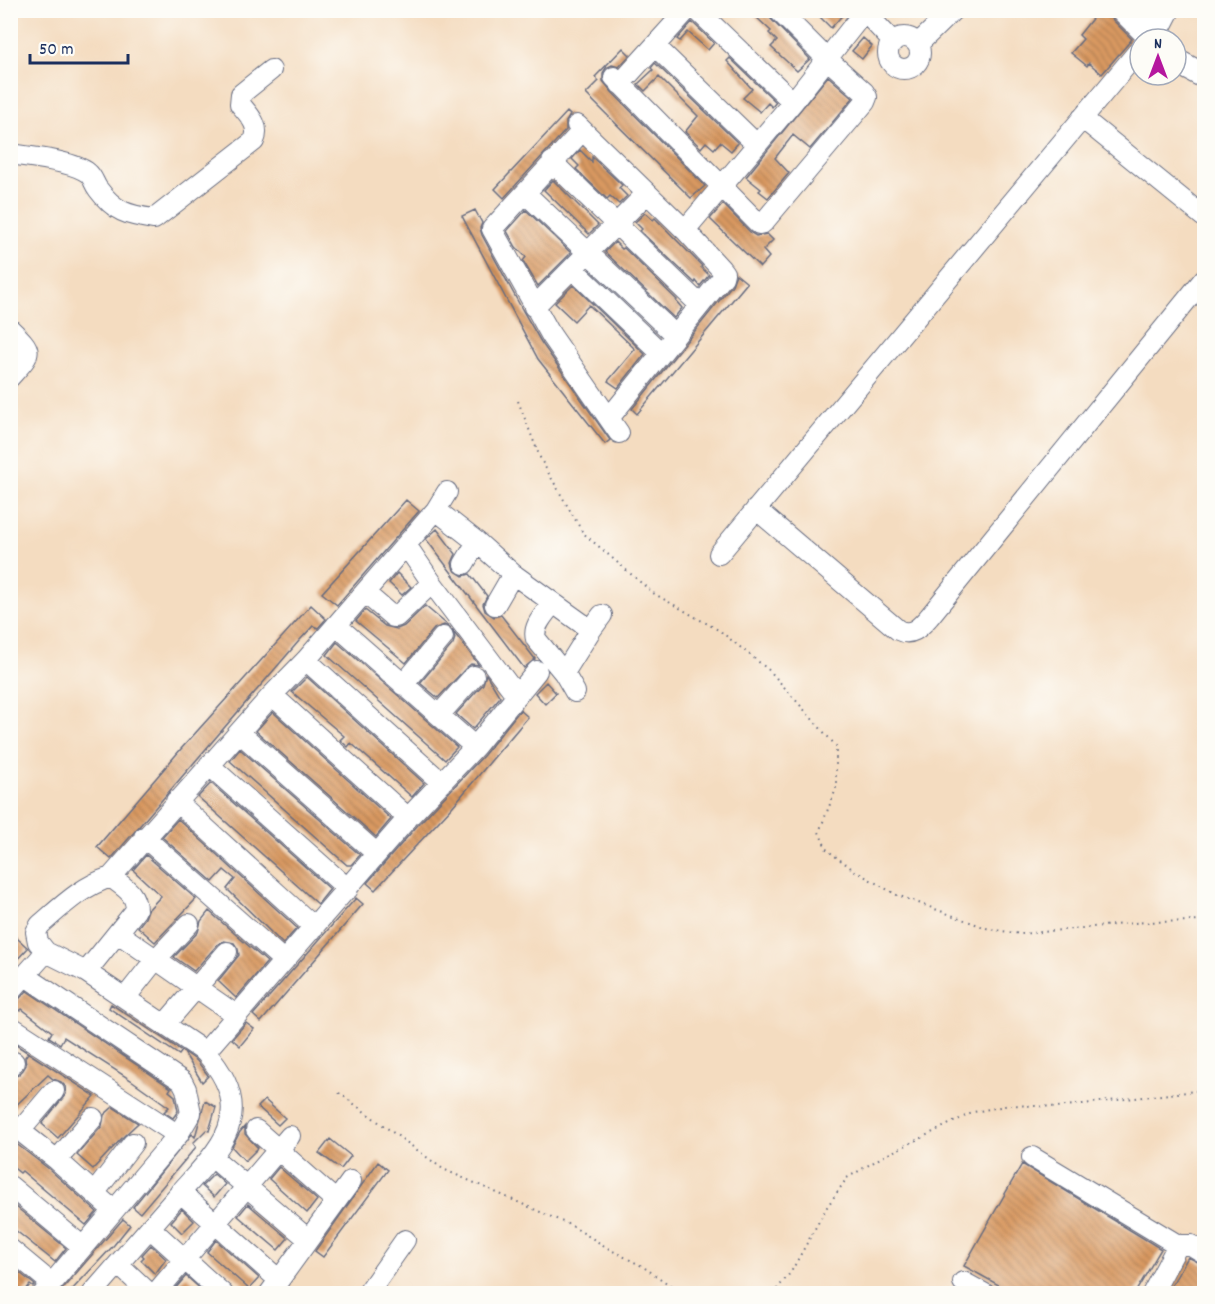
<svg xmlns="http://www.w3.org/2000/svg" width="1215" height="1304" font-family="Dekko,sans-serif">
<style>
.building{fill:url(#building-back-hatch)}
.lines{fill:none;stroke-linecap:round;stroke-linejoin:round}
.minor-casing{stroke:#676c80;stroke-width:22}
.major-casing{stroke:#676c80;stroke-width:26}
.path{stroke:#676c80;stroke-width:2;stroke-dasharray:1.5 4.5;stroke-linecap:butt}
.minor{stroke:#fff;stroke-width:20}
.major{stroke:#fff;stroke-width:24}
</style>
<defs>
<pattern id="building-back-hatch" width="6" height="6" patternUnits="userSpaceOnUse" patternTransform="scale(1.5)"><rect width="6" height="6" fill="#d99960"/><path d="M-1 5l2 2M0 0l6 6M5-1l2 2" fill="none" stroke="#af7d52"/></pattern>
</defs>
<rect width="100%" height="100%" fill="#fdfcf7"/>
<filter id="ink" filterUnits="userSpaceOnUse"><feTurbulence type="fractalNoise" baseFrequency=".0167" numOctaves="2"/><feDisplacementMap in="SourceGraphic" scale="12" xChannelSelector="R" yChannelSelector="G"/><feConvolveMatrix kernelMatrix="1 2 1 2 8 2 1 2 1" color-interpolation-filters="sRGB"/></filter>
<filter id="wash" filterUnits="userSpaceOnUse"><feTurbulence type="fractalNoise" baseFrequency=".008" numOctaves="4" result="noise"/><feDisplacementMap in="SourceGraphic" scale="24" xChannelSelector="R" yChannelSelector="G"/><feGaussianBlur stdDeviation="1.35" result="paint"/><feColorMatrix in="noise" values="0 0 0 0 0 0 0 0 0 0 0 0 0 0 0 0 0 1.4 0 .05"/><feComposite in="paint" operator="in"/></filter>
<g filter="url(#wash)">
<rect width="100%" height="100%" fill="#f4dcc0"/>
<g id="blocks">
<path class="building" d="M761,10L766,12L770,18L810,59L797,71L771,47L777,41L769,33L771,31L755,16Z
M813,10H847L831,28Z
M1099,10H1109L1113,20L1132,39L1102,74L1089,63L1087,66L1071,53L1083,39L1079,35Z
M692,22L714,43L708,50L688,32L680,41L677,39Z
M863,38L872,46L862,59L852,51Z
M623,48L630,55L619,67L612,65L606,68L603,73V81L612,92L705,186L691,198L586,94L599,81L595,77Z
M730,58L776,102L772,107L768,103L760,112L743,98L752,89L727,61Z
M655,63L738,143L731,151L720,142L714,149L706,142L701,148L685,132L698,116L659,77L645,91L638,84L653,70L651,68Z
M828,76L853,98L810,149L793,135L775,158L789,173L768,198L759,191L761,189L746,177Z
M567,112L570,115L566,122V130L504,198L495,189Z
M580,150L592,162V157L622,185L619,188L627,196L619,204L610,196L607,199L576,169L579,166L572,159Z
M553,180L598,225L589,234L544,190Z
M723,204L751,233L756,236L767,234L773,240L763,250L769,257L760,267L710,219Z
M475,210L482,223L480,228L482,235L523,311L541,342L610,440L605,444L538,359L462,216Z
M526,210L571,253L538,286L523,261L526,257L516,247L507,231Z
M645,213L653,220L655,218L702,266L701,267L709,275L700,286L696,281L695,283L640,231L642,229L635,222Z
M615,242L622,249L624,248L677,300L676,301L682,308L674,318L605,252Z
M736,274L747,283L637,414L632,409L732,285Z
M573,285L645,354L618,388L608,381L635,349L589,305L574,321L555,303Z
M406,500L419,511L337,605L322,593Z
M437,529L456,554L452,563L454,570L463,576L470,574L487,596L483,604L485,611L494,617L501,615L535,659L524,668L426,539Z
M397,573L411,587L402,595L389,583Z
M311,605L326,619L318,628L313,626L299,641L111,859L97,847L181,749Z
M425,606L451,628L444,625L434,629L406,663L356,621L365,610L385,626L397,629L404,626Z
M452,630L479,665L471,664L466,668L438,698L420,683L453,644L455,638Z
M337,642L457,747L445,760L327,655Z
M486,674L500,697L473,729L456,714L483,684Z
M307,677L424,783L412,797L351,743L348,747L340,740L344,736L292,692Z
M546,682L556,693L545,704L535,693Z
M520,710L528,717L452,807L375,890L367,883L417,826L484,755Z
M273,712L391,819L376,837L256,731Z
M240,749L360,855L351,865H347L230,761Z
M211,783L330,889L318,904L198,797Z
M178,819L297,928L283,944L227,889L235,879L224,870L213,882L162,837Z
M146,855L196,899L155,942L138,927L145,918L148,910L161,896L133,870Z
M356,898L363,904L261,1022L253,1015Z
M209,911L267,962L236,998L218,981L239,955L238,949L234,943L224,941L218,944L194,971L174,957L198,932L201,921Z
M10,932L28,948L10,967Z
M27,991L171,1088L169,1091L175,1096L178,1111L173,1118L164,1112L169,1107L131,1080L64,1037L60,1044L49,1037L52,1032L22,1009L20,1011L11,1004L18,1000Z
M111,1004L182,1051L179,1055L109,1008Z
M246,1023L254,1029L240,1046L232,1039Z
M10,1041L95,1096L58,1138L42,1124L66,1094L65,1086L61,1082L53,1079L48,1075L10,1111V1078L18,1075L23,1070L26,1065L25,1057L28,1053Z
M183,1051L197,1061L207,1074L208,1076L202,1082Z
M265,1100L285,1118L278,1125L258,1107Z
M205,1101L216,1107L209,1131L206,1130L193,1143L196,1147L140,1213L133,1207L192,1134L195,1137Z
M113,1107L138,1123L124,1136L93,1169L77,1155L102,1126L104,1115Z
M245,1126V1134L258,1148L245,1161L232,1147L240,1132Z
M10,1139L49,1169L97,1212L86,1225L22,1171L20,1173L10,1165Z
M330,1139L351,1156L341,1169L319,1153Z
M378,1162L388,1170L323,1257L315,1251Z
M1022,1164L1161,1249L1135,1293H1013L964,1266Z
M279,1167L317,1200L307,1213L269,1179Z
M214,1174L225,1184L214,1197L202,1186Z
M10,1202L66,1248L55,1262L10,1226Z
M248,1204L288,1238L278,1250L238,1216Z
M182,1209L194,1221L182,1233L171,1222Z
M123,1219L130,1225L114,1245L69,1293H59Z
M216,1240L259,1278L249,1289L207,1252Z
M151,1245L166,1259L155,1274L141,1260L144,1257L142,1255Z
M1188,1257L1204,1265V1293H1167Z
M10,1265L35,1285L33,1287L30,1285L23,1293H10Z
M186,1276L205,1293H180L175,1289Z"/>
</g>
</g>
<g filter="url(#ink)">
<use href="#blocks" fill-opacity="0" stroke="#676c80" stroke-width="1.5"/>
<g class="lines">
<g class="minor-casing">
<path id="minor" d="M697,10L793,102
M863,10L893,42
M1140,28L1151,10
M888 53a16 16 0 1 1 32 0a16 16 0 1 1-32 0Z
M1155,39L1170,10
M918,44L953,10
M655,46L756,144
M614,77L759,224L763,223L865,102L867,97L864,92L827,59L778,10
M620,84L687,10
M1082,118L1204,217
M577,125L685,230L793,102L864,12
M582,131L492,229L551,335L619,433
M10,154C30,157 74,161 88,173C93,177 94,184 98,189C115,212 127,215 154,219L254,141C261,126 249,115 240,104L241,94L271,70
M552,162L700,305
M525,193L675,335
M573,269L661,353
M534,307L647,193
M10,329C35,353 32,352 10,377
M610,417L723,277L724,273L721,269L685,230
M756,509L898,630C912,637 920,627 929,617L1204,279
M436,510L447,492
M406,545L432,583L517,696
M719,554L1140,49
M464,564L477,542
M365,593L393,617H396L432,583
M495,605L513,574
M336,625L475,747
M591,630L602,615
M306,660L441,782
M564,673L575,692
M403,685L443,637
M272,695L408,818
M439,715L474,676
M240,733L377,854
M209,765L348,889
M176,801L314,927
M144,837L284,961
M118,933L236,1015
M86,972L136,910C136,892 123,887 111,877
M24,975L182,1081L186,1089L191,1113L178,1135L43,1294
M10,992L46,952
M125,998L155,960L189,924
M165,1024L227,952
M10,1026L178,1135
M205,1052L408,818L475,747L537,671
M10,1066L14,1062
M10,1123L57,1160L113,1210
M256,1130L336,1201
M20,1131L54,1091
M212,1157L308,1239
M1032,1157L1178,1245
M57,1160L93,1118
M10,1186L83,1247
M95,1192L133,1143
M180,1192L279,1280
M150,1228L223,1294
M10,1249L51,1283
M118,1264L150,1294
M963,1282L985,1294
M92,1294C122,1260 151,1226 180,1193C196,1174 225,1147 230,1122C237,1096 222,1071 205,1052L86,972L46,952L38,942L36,932L40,925C62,906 82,886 111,877L272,695L306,660L436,510L477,542L513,574L591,630L564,673L536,639C532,626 545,614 552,604
M155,1294L290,1136
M269,1294L351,1181
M367,1294L405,1240
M1152,1294L1178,1245H1191L1204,1253"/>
</g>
<g class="major-casing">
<path id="major" d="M1123,10L1152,39
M1176,61L1204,76"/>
</g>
<path class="path" d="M10,13L13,10
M518,401L541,460L583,533L653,593L720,631L770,671L836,746V789L819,832L827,850L855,871L897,895L989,929L1021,934L1145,922L1204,921
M339,1093L443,1169L572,1226L611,1250L642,1266L683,1294
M773,1294L791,1272L827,1207L847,1178L882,1157L974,1112L1010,1105L1057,1107L1204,1090"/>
<use href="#minor" class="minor"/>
<use href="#major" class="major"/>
</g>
</g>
<rect width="1215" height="1304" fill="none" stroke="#fdfcf7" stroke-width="36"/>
<g transform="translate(1158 57)"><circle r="28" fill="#fdfcf7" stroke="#a3aaba" stroke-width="1.5"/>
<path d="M0-4.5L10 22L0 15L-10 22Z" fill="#b5179e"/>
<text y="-9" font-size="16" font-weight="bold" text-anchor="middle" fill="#1b2f5e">N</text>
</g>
<path d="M30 54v9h98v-9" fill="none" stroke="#1b2f5e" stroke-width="3"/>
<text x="39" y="54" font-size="18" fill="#1b2f5e" stroke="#fdfcf7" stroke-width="4.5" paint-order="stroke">50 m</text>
</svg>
